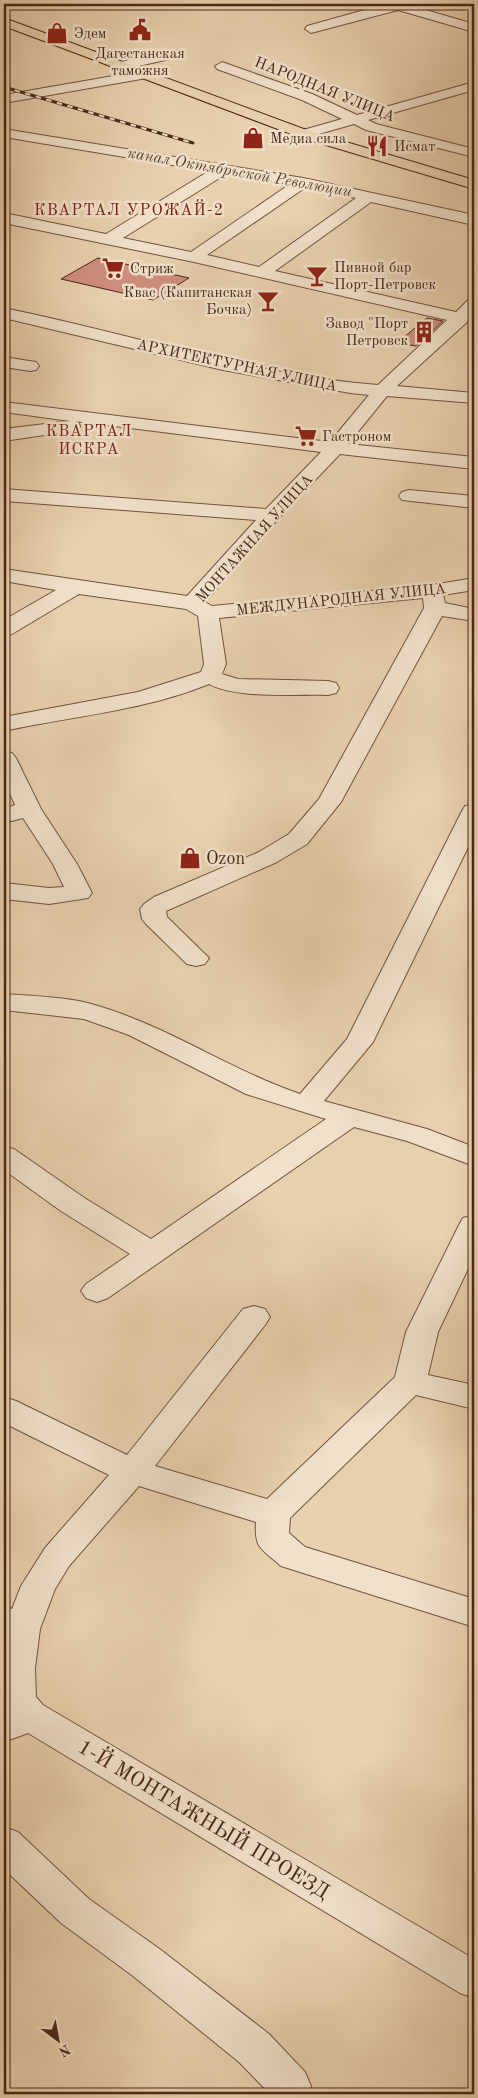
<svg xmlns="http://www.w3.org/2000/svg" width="478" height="2098" font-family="'Old Standard TT',serif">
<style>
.building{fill:#cf8e7f;stroke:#4a2818}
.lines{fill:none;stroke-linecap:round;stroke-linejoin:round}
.minor-casing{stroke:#72523e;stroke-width:2}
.major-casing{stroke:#4a2818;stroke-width:2}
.minor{fill:#f1e1cb;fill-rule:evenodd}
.major{fill:#e9d1af;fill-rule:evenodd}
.rail-casing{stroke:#4a2818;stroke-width:3}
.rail{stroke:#f1e1cb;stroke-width:2;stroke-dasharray:5.5;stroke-linecap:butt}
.labels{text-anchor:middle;stroke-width:5;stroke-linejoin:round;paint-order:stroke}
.far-poi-label{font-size:15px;fill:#4a2818;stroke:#f1e1cb;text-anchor:start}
.far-street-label{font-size:15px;fill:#4a2818;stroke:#f1e1cb}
.far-water-label{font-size:16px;font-style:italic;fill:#5a4534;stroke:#f1e1cb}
.far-neighbourhood-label{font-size:16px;letter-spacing:1px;fill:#7a1f14;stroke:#f1e1cb}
.poi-label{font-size:18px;fill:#4a2818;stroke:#f1e1cb;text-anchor:start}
.near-street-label{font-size:21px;fill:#4a2818;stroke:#f1e1cb}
</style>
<rect width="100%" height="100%" fill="#e9d1af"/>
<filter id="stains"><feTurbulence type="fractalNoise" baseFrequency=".004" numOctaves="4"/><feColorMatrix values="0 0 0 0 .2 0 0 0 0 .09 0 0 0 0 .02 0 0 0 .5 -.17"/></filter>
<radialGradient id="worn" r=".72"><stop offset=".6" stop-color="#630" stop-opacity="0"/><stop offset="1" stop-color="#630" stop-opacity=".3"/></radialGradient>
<path class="building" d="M98,258L189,278L153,300L61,279Z
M427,318L443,321L416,346L397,343Z"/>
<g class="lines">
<g class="minor-casing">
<path id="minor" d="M386,4H405L474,24V32L398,10L311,33L305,29L307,26Z
M173,50L178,51L180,54L178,57L117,71L110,67L112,64Z
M222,62L312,94L357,115L474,82V90L368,120L376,124L474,149V157L366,130L354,124L294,141L289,140L287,137L289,134L342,119L302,100L217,69L215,66Z
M142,71L149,75L147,78L4,103V95Z
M4,129L303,178L474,215V225L371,202L275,271L456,312L468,300L474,299V313L467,322L397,386L474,393V403L387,396L348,444L474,457V469L340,454L278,519L205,602L212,606L432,585L474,578V590L443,595L445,603L474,609V621L442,616L341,802L307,844L277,862L166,911L167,917L209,958L205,964L196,966L187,964L146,924L142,919L140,909L144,904L154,897L259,852L289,834L319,799L424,608L423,598L219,618L226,664L222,674L238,679L328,681L336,683L339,688L336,693L328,695C296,694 236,699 209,684C143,711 72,716 4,731V717L138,692L201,672L204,664L198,616L186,609L79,594L12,634L4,635V620L56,590L4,581V569L187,596L256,520L4,501V489L266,509L321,452L74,421L78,422L80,426L78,430L4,441V429L70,421L4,412V402L330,442L369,395L350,393L223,370L4,318V308C128,333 251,375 378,385L447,320L194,262L4,223V213L106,234L209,171L4,137ZM226,174L290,184L191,252L123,238ZM306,187L356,198L259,267L207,255Z
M4,357L36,362L39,366L36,370L30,371L4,367Z
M409,490L474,496V508L402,500L399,496L402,492Z
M4,751L12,753L16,758L41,809L77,864L92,893L88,898L49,904L4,899V883L49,888L64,887L53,864L23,818L4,823V809L15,805L4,780Z
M474,804V835L373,1042L324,1101L427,1129L474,1147V1166L407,1141L354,1127L108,1298L97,1302L86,1298L81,1291L86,1284L130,1254L61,1211L4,1170V1147L14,1149L83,1197L151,1239L326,1119L246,1094L129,1035L84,1019L4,1010V994C32,996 72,997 98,1006C169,1027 230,1070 300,1094L347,1039L462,811L465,806Z
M474,1215V1256L438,1332L428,1375L474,1385V1409L416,1395L290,1518L289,1533L305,1547L474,1599V1627L281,1566C262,1549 254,1549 256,1522L139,1486L69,1566L55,1589L40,1629L35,1668L36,1697L43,1705L474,1959V1998L460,1993L28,1733L4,1742V1606L12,1609L21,1586L45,1548L109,1475L4,1423V1397L16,1401L127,1455L243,1309L254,1306L265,1309L270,1317L265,1325L155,1466L267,1499L395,1377L406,1332L459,1225L463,1218Z
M4,1827L18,1832L89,1899L161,1950L269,2034L305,2072L311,2086L308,2094H270L239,2062L133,1976L61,1923L4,1869Z"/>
</g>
<g class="major-casing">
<path id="major" d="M4,18L309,131L474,180V189L299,137L4,26Z"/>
</g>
<use href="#minor" class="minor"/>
<use href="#major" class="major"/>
<g class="rail-casing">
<path id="rail" d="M4,87L193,143"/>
</g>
<use href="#rail" class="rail"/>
</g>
<defs>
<g id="civic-bare" transform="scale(1.725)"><path d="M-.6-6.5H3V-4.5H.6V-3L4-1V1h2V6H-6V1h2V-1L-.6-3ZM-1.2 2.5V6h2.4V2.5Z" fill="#8f2418" stroke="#f1e1cb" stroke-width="2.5" paint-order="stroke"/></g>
<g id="shop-bare" transform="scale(1.725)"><path d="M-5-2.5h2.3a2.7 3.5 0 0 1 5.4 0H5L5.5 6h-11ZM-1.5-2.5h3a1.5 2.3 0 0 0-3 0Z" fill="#8f2418" stroke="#f1e1cb" stroke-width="2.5" paint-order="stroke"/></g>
<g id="restaurant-bare" transform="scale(1.725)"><path d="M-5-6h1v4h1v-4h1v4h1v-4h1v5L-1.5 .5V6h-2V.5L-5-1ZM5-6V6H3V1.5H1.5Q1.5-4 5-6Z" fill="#8f2418" stroke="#f1e1cb" stroke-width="2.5" paint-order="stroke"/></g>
<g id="supermarket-bare" transform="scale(1.725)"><path d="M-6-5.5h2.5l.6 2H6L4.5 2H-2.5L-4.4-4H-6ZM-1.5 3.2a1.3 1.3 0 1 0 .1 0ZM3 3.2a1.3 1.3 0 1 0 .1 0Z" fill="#8f2418" stroke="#f1e1cb" stroke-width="2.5" paint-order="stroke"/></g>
<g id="bar-bare" transform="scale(1.725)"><path d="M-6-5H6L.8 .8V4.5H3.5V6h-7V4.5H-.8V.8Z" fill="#8f2418" stroke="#f1e1cb" stroke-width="2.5" paint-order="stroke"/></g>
<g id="building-bare" transform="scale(1.725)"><path d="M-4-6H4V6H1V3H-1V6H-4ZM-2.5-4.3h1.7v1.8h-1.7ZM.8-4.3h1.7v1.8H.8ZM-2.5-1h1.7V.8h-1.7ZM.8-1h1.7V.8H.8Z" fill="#8f2418" stroke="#f1e1cb" stroke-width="2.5" paint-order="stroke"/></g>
</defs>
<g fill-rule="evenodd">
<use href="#civic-bare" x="140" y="30"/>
<use href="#shop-bare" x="57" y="33"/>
<use href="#shop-bare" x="253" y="138"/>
<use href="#restaurant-bare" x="377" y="146"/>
<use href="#supermarket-bare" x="113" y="268"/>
<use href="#bar-bare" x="317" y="276"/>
<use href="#bar-bare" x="268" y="301"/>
<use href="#building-bare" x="424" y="332"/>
<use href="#supermarket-bare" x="306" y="436"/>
<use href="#shop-bare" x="190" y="858"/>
</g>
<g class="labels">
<g class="far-poi-label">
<text x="74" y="38">Эдем</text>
<text x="140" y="58" text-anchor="middle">Дагестанская<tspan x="140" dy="17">таможня</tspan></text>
<text x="270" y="143">Медиа сила</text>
<text x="394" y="151">Исмат</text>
<text x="334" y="272">Пивной бар<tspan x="334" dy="17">Порт-Петровск</tspan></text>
<text x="130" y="273">Стриж</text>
<text x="252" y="297" text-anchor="end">Квас (Капитанская<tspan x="252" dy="17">Бочка)</tspan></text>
<text x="408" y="328" text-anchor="end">Завод "Порт<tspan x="408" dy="17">Петровск</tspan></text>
<text x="322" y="441">Гастроном</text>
</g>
<g class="far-street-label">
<text transform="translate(325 89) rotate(22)" y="5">НАРОДНАЯ УЛИЦА</text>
<text transform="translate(237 365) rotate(12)" y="5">АРХИТЕКТУРНАЯ УЛИЦА</text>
<text transform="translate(254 538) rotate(-48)" y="5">МОНТАЖНАЯ УЛИЦА</text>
<text transform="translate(341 599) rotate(-6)" y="5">МЕЖДУНАРОДНАЯ УЛИЦА</text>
</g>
<g class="far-water-label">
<text transform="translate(240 171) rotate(10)" y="6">канал Октябрьской Революции</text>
</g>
<g class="far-neighbourhood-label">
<text x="129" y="215">КВАРТАЛ УРОЖАЙ-2</text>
<text x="89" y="436">КВАРТАЛ<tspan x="89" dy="18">ИСКРА</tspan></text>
</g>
<g class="poi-label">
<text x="206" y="864">Ozon</text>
</g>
<g class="near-street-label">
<text transform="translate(204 1819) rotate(31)" y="7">1-Й МОНТАЖНЫЙ ПРОЕЗД</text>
</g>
</g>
<rect width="478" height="2098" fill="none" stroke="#e9d1af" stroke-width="20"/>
<rect x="5" y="5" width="468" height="2088" fill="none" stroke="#4a2818" stroke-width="2.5"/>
<rect x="10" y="10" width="458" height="2078" fill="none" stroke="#4a2818"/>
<g transform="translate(58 2040) rotate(148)" stroke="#f1e1cb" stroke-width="4" paint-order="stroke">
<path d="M0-4L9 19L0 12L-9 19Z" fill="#4a2818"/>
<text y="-8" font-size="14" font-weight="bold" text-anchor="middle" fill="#4a2818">N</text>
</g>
<rect width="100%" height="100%" filter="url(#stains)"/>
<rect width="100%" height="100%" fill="url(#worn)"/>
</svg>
